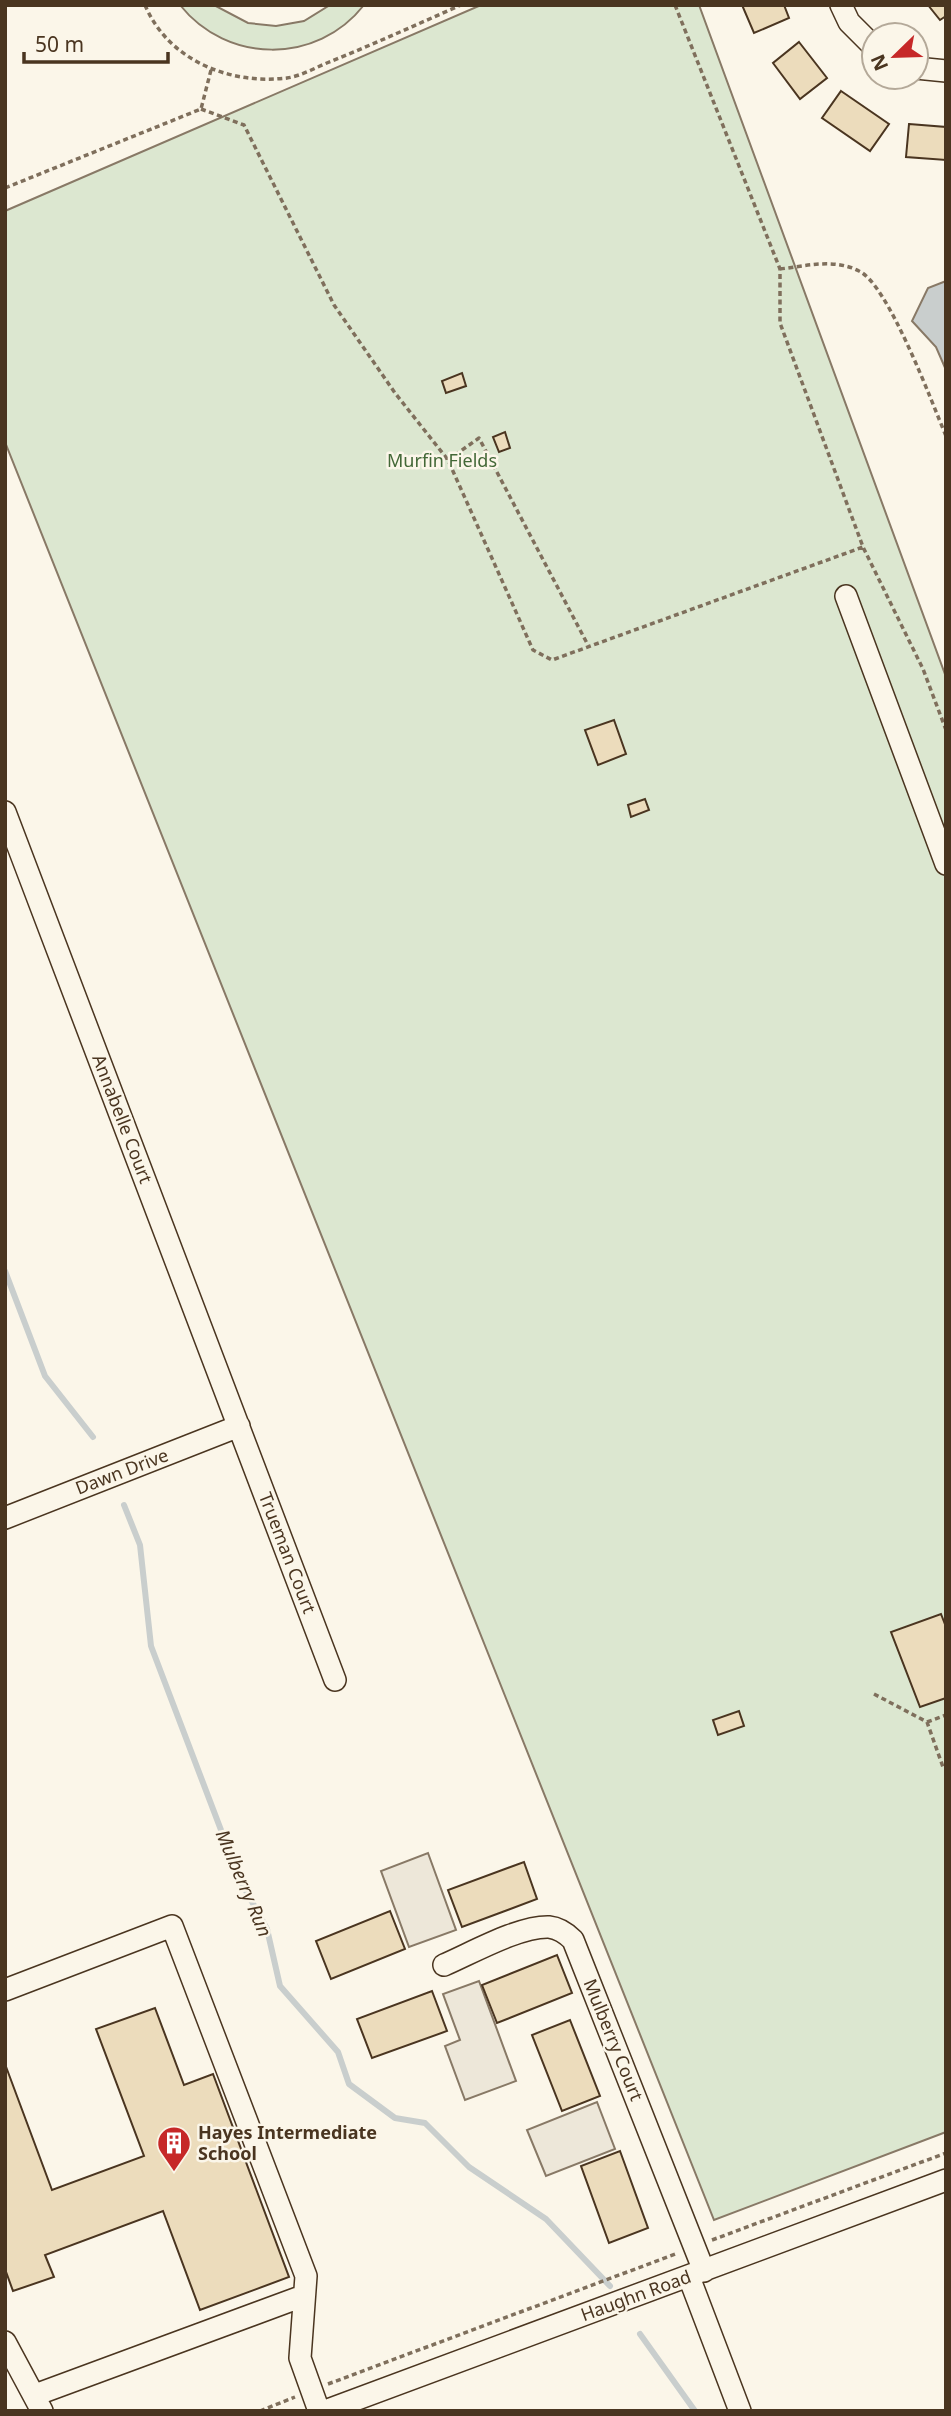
<svg xmlns="http://www.w3.org/2000/svg" width="951" height="2416" font-family="'Noto Sans',sans-serif">
<style>
.green{fill:#dce7d0;stroke:#887966;stroke-width:2}
.parking{fill:#ede7d9;stroke:#887966;stroke-width:2}
.water{fill:#c9cecd;stroke:#887966;stroke-width:2}
.lines{fill:none;stroke-linecap:round;stroke-linejoin:round}
.stream{stroke:#c9cecd;stroke-width:6}
.building{fill:#ecdcbc;stroke:#4a3520;stroke-width:2}
.minor-casing{stroke:#4a3520;stroke-width:24}
.path{stroke:#7f6f5c;stroke-width:3.5;stroke-dasharray:5 3.5;stroke-linecap:butt}
.minor{stroke:#fbf6e9;stroke-width:21}
.labels{text-anchor:middle;stroke-width:5;stroke-linejoin:round;paint-order:stroke}
.park-label{font-size:18px;fill:#436837;stroke:#fbf6e9}
.street-label{font-size:18px;fill:#4a3520;stroke:#fbf6e9}
.poi-label{font-size:18px;font-weight:bold;fill:#4a3520;stroke:#fbf6e9;text-anchor:start}
.water-label{font-size:19px;font-style:italic;fill:#4a3520;stroke:#fbf6e9}
</style>
<rect width="100%" height="100%" fill="#fbf6e9"/>
<path class="green" d="M180,5H214L248,23L276,26L304,21L330,5H364C317,65 227,64 180,5Z
M481,5H699L946,677V2132L714,2220L5,442V211Z"/>
<path class="parking" d="M428,1853L456,1930L409,1947L381,1871Z
M479,1981L516,2081L465,2100L445,2046L460,2040L443,1994Z
M597,2102L615,2149L546,2176L527,2130Z"/>
<path class="water" d="M946,281V370L936,347L912,321L928,288Z"/>
<g class="lines">
<path class="stream" d="M5,1271L45,1376L93,1437
M124,1505L140,1545L151,1646L240,1880L267,1929L280,1986L338,2052L349,2084L395,2118L425,2123L469,2167L546,2219L610,2286
M640,2334L695,2411"/>
</g>
<path class="building" d="M742,5H784L789,18L754,33Z
M928,5H946V16L940,20Z
M799,42L827,78L800,99L773,63Z
M841,91L889,124L870,151L822,118Z
M909,124L946,127V160L906,157Z
M462,373L466,386L446,393L442,381Z
M505,432L510,448L499,452L493,437Z
M614,720L626,754L598,765L585,730Z
M645,799L649,810L631,817L628,805Z
M941,1614L946,1627V1698L920,1707L891,1632Z
M739,1711L744,1726L718,1735L713,1720Z
M524,1862L537,1899L462,1927L448,1890Z
M390,1911L405,1949L331,1979L316,1941Z
M557,1955L572,1993L497,2023L482,1985Z
M432,1991L447,2031L372,2058L357,2019Z
M155,2008L184,2085L213,2074L289,2277L200,2310L163,2211L45,2255L54,2277L13,2291L5,2269V2064L52,2190L144,2156L96,2029Z
M570,2020L600,2096L562,2111L532,2035Z
M620,2151L648,2228L609,2243L581,2166Z"/>
<g class="lines">
<g class="minor-casing">
<path id="minor" d="M841,5L849,22L874,47
M916,68L946,71
M846,596L946,864
M5,812L335,1680
M5,1518L239,1426
M444,1965C472,1953 519,1926 549,1927C559,1928 566,1933 573,1940L704,2271
M5,1990L172,1926L306,2276L300,2358L319,2411
M689,2277L740,2411
M5,2342L42,2411
M35,2395L303,2296
M325,2411L946,2180"/>
</g>
<path class="path" d="M145,5C168,60 229,85 287,78C302,76 318,66 332,61C376,43 418,24 461,5
M675,5L780,269V323L863,547L923,669L946,730
M201,109L244,125L334,305L395,393L448,460L533,650L552,660L863,547
M5,188L201,109L211,70
M780,269C806,266 834,258 859,271C888,284 932,403 946,436
M448,460L479,438L589,647
M874,1694L927,1722L943,1767L946,1765
M927,1722L946,1715
M712,2240L946,2153
M328,2384L678,2253
M260,2411L295,2397"/>
<use href="#minor" class="minor"/>
</g>
<defs>
<g id="building-pin" transform="scale(1.75)"><path d="M0 17L-7.5 6A9.5 9.5 0 1 1 7.5 6Z" fill="#c62828" stroke="#fbf6e9"/><path d="M-4-6H4V6H1V3H-1V6H-4ZM-2.5-4.3h1.7v1.8h-1.7ZM.8-4.3h1.7v1.8H.8ZM-2.5-1h1.7V.8h-1.7ZM.8-1h1.7V.8H.8Z" fill="#fff"/></g>
</defs>
<g fill-rule="evenodd">
<use href="#building-pin" x="174" y="2143"/>
</g>
<g class="labels">
<g class="park-label">
<text x="442" y="467">Murfin Fields</text>
</g>
<g class="street-label">
<text transform="translate(122 1119) rotate(69)" y="6">Annabelle Court</text>
<text transform="translate(122 1472) rotate(-21)" y="6">Dawn Drive</text>
<text transform="translate(287 1553) rotate(69)" y="6">Trueman Court</text>
<text transform="translate(613 2040) rotate(68)" y="6">Mulberry Court</text>
<text transform="translate(636 2296) rotate(-20)" y="6">Haughn Road</text>
</g>
<g class="poi-label">
<text x="198" y="2139">Hayes Intermediate<tspan x="198" dy="21">School</tspan></text>
</g>
<g class="water-label">
<text transform="translate(244 1883) rotate(67)" y="7">Mulberry Run</text>
</g>
</g>
<rect width="951" height="2416" fill="none" stroke="#4a3520" stroke-width="14"/>
<g transform="translate(895 56) rotate(247)"><circle r="33" fill="#fbf6e9" stroke="#b4a999" stroke-width="2"/>
<path d="M0-5L12 26L0 18L-12 26Z" fill="#c62828"/>
<text y="-10" font-size="19" font-weight="bold" text-anchor="middle" fill="#4a3520">N</text>
</g>
<path d="M24 52v10h144v-10" fill="none" stroke="#4a3520" stroke-width="3.5"/>
<text x="35" y="52" font-size="21" fill="#4a3520" stroke="#fbf6e9" stroke-width="5" paint-order="stroke">50 m</text>
</svg>
